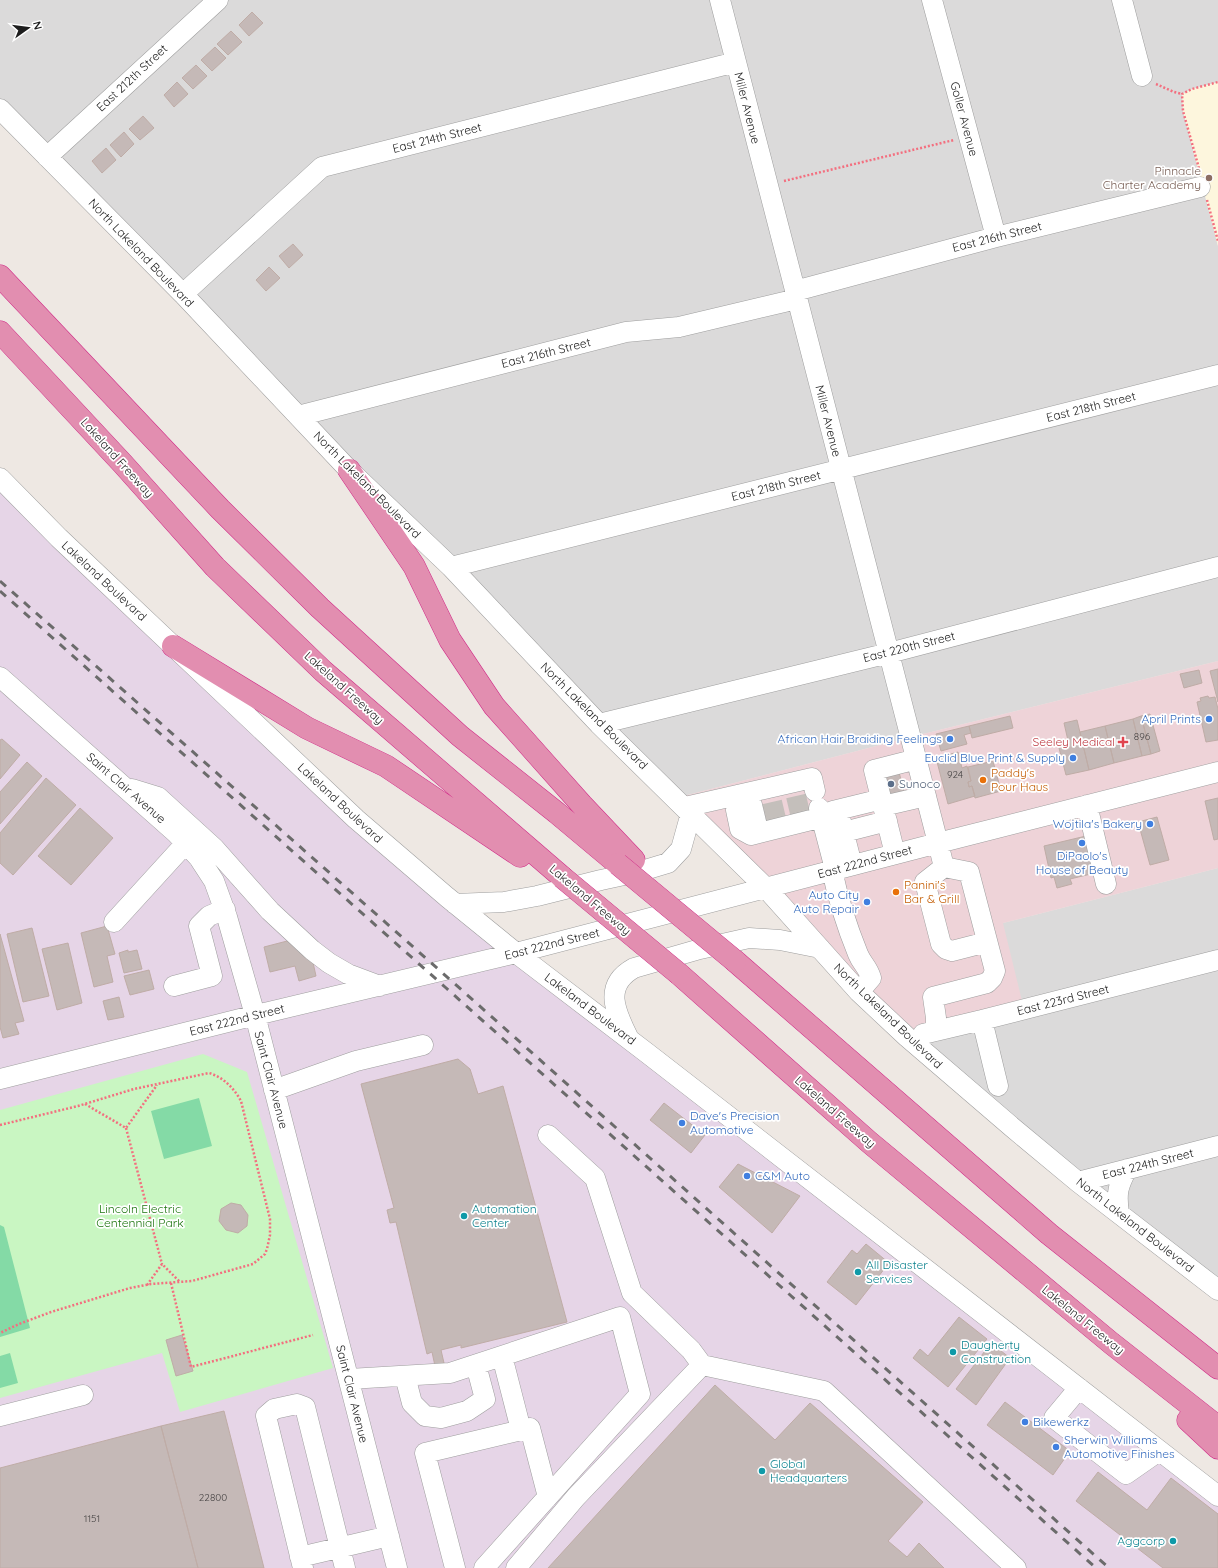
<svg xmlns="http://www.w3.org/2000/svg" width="1218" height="1568" font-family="Quicksand,sans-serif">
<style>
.residential{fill:#dbdada}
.commercial{fill:#eed3d8}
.industrial{fill:#e6d5e7}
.education{fill:#fdf6dd}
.park{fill:#c9f6c2}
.pitch{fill:#84daa6}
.building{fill:#c5b9b7;stroke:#bfaca6}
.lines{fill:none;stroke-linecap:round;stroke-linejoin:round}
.minor-tunnel{stroke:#c4bfbb;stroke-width:20;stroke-dasharray:20 10;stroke-linecap:butt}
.minor-casing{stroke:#9e9e9e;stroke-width:21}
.highway-casing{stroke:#d02c88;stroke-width:23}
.path{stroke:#f36f7f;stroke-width:2.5;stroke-dasharray:2 2;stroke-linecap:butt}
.minor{stroke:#fff;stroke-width:20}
.highway{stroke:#e28eb0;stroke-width:22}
.rail{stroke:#6b6b6b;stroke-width:3;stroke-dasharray:8 8;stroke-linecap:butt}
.highway-bridge-casing{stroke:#d02c88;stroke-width:23;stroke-linecap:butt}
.highway-bridge{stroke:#e28eb0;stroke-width:22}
.education-dot{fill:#8d6e63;stroke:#fff;stroke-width:1.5}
.shop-dot{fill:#3f7fe0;stroke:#fff;stroke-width:1.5}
.health-dot{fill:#e0444e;stroke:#fff;stroke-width:1.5}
.food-dot{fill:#e8710a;stroke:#fff;stroke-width:1.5}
.service-dot{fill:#5c6f8a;stroke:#fff;stroke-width:1.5}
.culture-dot{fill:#0f9aa8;stroke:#fff;stroke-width:1.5}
.labels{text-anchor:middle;stroke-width:3.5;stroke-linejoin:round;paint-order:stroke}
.number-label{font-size:10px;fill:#474444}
.street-label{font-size:12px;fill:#1d1d1d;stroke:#fff}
.education-label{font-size:12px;fill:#785e54;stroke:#fff;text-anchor:end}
.shop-label{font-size:12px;fill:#366cbe;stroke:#fff;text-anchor:end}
.health-label{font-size:12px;fill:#be3a42;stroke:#fff;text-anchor:end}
.food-label{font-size:12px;fill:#c56008;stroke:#fff;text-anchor:start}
.service-label{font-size:12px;fill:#4e5e75;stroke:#fff;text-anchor:start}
.park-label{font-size:12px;fill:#1e7610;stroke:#fff}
.culture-label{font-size:12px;fill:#0d838f;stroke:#fff;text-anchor:start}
</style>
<rect width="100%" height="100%" fill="#eee8e3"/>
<path class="residential" d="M0,0H1218V82L1192,89L1183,111L1218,246V661L911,737L676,798L0,109Z
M1218,868V1290L907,1037L1003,923Z"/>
<path class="commercial" d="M1218,661V868L1003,923L1024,1009L907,1037L676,798L911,737Z"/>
<path class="industrial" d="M0,478L356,819L1218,1496V1568H0Z"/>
<path class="education" d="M1218,82V246L1183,111L1182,94L1192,89Z"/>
<path class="park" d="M203,1054L247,1072L333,1368L180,1412L162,1353L0,1398V1110Z"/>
<path class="pitch" d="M199,1098L212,1146L164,1159L151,1111Z
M0,1225L4,1227L30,1328L0,1337Z
M10,1353L18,1383L0,1388V1356Z"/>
<path class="building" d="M252,12L263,23L249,36L239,25Z
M231,31L242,42L228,55L217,44Z
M215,47L226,58L212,71L201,60Z
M196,65L207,76L193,89L182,78Z
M177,82L188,94L174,107L164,95Z
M143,116L154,128L140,140L129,129Z
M124,132L134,144L121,157L110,145Z
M106,148L116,160L102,173L92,161Z
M293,244L303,255L289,268L279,256Z
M269,267L280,278L266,291L256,280Z
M1218,669V702L1210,671Z
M1199,670L1202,683L1184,688L1180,674Z
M1208,696L1209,698L1215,697L1218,709V740L1206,742L1197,702L1201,701L1200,698Z
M1150,714L1160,751L1151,754L1141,716Z
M1010,716L1013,728L972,738L969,726Z
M1141,716L1151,754L1142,756L1133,719Z
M1133,719L1142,756L1114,763L1105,726Z
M1077,720L1089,770L1066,775L1059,748L1069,745L1064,723Z
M969,726L971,733L964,735L967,744L941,751L936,734Z
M1105,726L1114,763L1089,770L1080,732Z
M2,739L20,755L0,779V740Z
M958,752L962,768L967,766L971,781L968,782L969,787L972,786L975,796L948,804L936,758Z
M993,761L1001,791L975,798L972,786L969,787L968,782L971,781L968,767Z
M27,762L42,776L0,824V792Z
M899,772L904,792L889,795L884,776Z
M46,778L76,805L13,875L0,863V833Z
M1218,798V839L1214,840L1205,801Z
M80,808L113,838L71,885L38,856Z
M1157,817L1169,860L1150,865L1138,822Z
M1086,836L1095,873L1070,879L1072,884L1057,888L1054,877L1051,878L1044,846Z
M107,926L115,954L107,956L113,982L94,987L81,933Z
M32,928L49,996L23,1002L7,934Z
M0,934L24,1021L15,1023L19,1034L3,1038L0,1027Z
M291,940L312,958L316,976L299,981L295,966L270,972L264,947Z
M68,943L82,1003L57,1010L42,949Z
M128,950V952L137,950L142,969L124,973L119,953Z
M149,970L154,989L130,995L124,976Z
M119,997L124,1017L108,1020L103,1001Z
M458,1059L470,1069L478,1094L503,1086L567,1322L461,1348V1345L441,1350L444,1363L435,1366L432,1352L427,1354L396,1222L390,1223L387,1210L394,1208L361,1084Z
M664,1103L705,1135L691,1153L650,1120Z
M738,1164L800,1196L772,1233L719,1187Z
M231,1203L241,1205L248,1215L247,1226L238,1233L226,1230L219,1221L221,1209Z
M866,1244L889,1263L856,1305L827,1282L852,1250L857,1254Z
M959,1317L987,1339L948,1387L913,1358L920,1349L928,1356Z
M182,1335L193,1371L176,1376L166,1340Z
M991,1343L1010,1358L976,1405L956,1389Z
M715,1385L775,1440L810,1403L923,1502L888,1541L907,1557L919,1543L944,1568H548Z
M1005,1402L1070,1451L1053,1475L987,1425Z
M224,1411L264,1568H198L161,1426Z
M161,1426L198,1568H0V1468Z
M1098,1472L1147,1510L1171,1478L1218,1514V1568H1163L1076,1501Z"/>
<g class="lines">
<path class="minor-tunnel" d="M796,796L800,813
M772,802L776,819"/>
<g class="minor-casing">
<path id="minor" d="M720,0L938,843L944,867L969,872L995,971L992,978L987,983L933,997L936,1018V1031
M932,0L996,237
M1122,0L1142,76
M0,109L183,294L349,470L451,567L599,724L765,887L859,992L907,1037L1013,1128L1078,1182L1218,1290
M47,157L218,0
M795,291L996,237L1200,187
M183,294L322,167L736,62
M298,416L626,332L679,327L797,299
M0,478L59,538L356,819L447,897L516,953L647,1053L1218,1496
M451,567L1218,375
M0,677L176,833L199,858L214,881L227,917L255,1015L397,1568
M599,724L889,653L1218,567
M132,789L158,797L214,848L270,911L312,950L329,963L348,974L380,986
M742,794L744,801L752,805L757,826L751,835
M744,801L736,810L740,829L751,835L827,816L833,811L882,799
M1087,805L1106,884
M883,806L926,796
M685,807L812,778L815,791
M819,808L835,869
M838,810L852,865
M844,832L887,821
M895,854L874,770L917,759
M944,867L925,882L941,944L946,949L952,951L987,942
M832,870C838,899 847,927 858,954C862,964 868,967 871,978L859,992
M455,904L504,902L537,896L601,880L638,872L668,863L681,849L691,813
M114,922L186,843
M174,986L212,976L199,926L209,916L225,909
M982,1020L998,1086
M923,1034L982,1020L1218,960
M628,1037C615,1011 603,985 634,968L700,949L749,938L780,940L820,948
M0,1079L256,1015L516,953L938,843L1218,772
M274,1090L356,1061L423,1045
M548,1135L595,1178L632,1293L691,1350L702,1365
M1078,1182L1218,1146
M1119,1213C1116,1193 1118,1186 1127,1169
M502,1356L521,1430
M405,1376L412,1403L425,1416L441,1418L467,1411L485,1399L476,1365
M349,1379L450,1373L620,1317L640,1394L484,1568
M1079,1388L1054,1418L1126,1474L1159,1451
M0,1416L83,1395
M300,1557L389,1536
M303,1568L266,1416L274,1409L297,1404L305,1407L345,1568
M455,1568L425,1453L530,1428L548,1497
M516,1568L576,1497L702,1365L824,1391L1016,1568"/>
</g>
<g class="highway-casing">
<path id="highway" d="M0,276L220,509L320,608L460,736L557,813L618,864
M0,332L123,464L215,567L323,671L562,877
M349,470L414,566L450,640L494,706L582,805L634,860
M173,646L307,728L386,766L520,856
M735,961L1049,1234L1218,1368
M679,974L869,1142L1111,1343L1218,1427
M1188,1420L1218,1448"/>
</g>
<path class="path" d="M1156,84L1174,92L1182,94
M1200,172L1183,111L1182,94L1192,89L1218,82
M784,181L954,140
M1207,200L1218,241
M85,1104L126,1128L157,1085
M0,1125L78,1106L134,1089L209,1073C223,1077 234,1088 241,1101L270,1219V1235L267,1249L265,1254L253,1264L192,1281L151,1284L130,1288L51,1312L19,1324L0,1333
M126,1128L162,1264
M171,1283L191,1367L313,1335
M147,1285L162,1264L180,1282"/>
<use href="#minor" class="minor"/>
<use href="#highway" class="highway"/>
<path class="rail" d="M0,581L455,984L1109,1568
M0,591L445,987L1096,1568"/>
<g class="highway-bridge-casing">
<path id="highway-bridge" d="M618,864L735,961
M562,877L679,974"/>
</g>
<use href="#highway-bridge" class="highway-bridge"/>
</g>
<circle class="education-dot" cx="1209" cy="178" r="4"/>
<g class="shop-dot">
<circle cx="1209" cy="719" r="4"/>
<circle cx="950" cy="739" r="4"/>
<circle cx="1073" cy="758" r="4"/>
<circle cx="1150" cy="824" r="4"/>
<circle cx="1082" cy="843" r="4"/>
<circle cx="867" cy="902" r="4"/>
<circle cx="682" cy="1123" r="4"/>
<circle cx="747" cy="1176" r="4"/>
<circle cx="1025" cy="1422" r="4"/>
<circle cx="1056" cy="1447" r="4"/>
</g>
<path class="health-dot" d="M1121 736h4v4h4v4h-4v4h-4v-4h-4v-4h4z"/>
<g class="food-dot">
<circle cx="983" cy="780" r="4"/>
<circle cx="896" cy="892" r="4"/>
</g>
<circle class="service-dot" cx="891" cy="784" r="4"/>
<g class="culture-dot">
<circle cx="464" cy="1216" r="4"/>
<circle cx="858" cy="1272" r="4"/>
<circle cx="953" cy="1352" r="4"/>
<circle cx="762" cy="1471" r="4"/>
<circle cx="1173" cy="1541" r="4"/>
</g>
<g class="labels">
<g class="number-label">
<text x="1142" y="740">896</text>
<text x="955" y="778">924</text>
<text x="213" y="1501">22800</text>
<text x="92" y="1522">1151</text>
</g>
<g class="street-label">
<text transform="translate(132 78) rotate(-43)" y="4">East 212th Street</text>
<text transform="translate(747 108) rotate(76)" y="4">Miller Avenue</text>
<text transform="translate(964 119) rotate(75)" y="4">Goller Avenue</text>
<text transform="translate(437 138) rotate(-14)" y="4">East 214th Street</text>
<text transform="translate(997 237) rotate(-14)" y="4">East 216th Street</text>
<text transform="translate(141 253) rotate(46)" y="4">North Lakeland Boulevard</text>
<text transform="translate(546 353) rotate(-14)" y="4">East 216th Street</text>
<text transform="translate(1091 407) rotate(-14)" y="4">East 218th Street</text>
<text transform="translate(828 421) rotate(76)" y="4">Miller Avenue</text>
<text transform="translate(117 458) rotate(48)" y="4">Lakeland Freeway</text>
<text transform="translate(367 485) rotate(45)" y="4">North Lakeland Boulevard</text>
<text transform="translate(776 486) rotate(-14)" y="4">East 218th Street</text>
<text transform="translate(104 581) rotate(43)" y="4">Lakeland Boulevard</text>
<text transform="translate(909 647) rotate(-14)" y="4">East 220th Street</text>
<text transform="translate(344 688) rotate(42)" y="4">Lakeland Freeway</text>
<text transform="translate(594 716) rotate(45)" y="4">North Lakeland Boulevard</text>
<text transform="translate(126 788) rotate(41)" y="4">Saint Clair Avenue</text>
<text transform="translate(340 803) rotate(43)" y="4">Lakeland Boulevard</text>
<text transform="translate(865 862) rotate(-15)" y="4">East 222nd Street</text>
<text transform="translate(590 900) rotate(40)" y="4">Lakeland Freeway</text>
<text transform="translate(552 944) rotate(-14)" y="4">East 222nd Street</text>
<text transform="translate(1063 1000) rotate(-14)" y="4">East 223rd Street</text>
<text transform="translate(590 1009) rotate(37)" y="4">Lakeland Boulevard</text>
<text transform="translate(888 1016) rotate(44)" y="4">North Lakeland Boulevard</text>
<text transform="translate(237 1020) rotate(-14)" y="4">East 222nd Street</text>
<text transform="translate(271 1080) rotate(75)" y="4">Saint Clair Avenue</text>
<text transform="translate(835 1112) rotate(41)" y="4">Lakeland Freeway</text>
<text transform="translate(1148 1164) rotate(-14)" y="4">East 224th Street</text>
<text transform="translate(1135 1225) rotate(38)" y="4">North Lakeland Boulevard</text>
<text transform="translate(1083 1320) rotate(39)" y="4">Lakeland Freeway</text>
<text transform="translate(352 1394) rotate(76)" y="4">Saint Clair Avenue</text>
</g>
<g class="education-label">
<text x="1201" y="175">Pinnacle<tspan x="1201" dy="14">Charter Academy</tspan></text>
</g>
<g class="shop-label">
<text x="1201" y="723">April Prints</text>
<text x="942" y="743">African Hair Braiding Feelings</text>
<text x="1065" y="762">Euclid Blue Print &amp; Supply</text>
<text x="1142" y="828">Wojtila's Bakery</text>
<text x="1082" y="860" text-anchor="middle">DiPaolo's<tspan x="1082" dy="14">House of Beauty</tspan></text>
<text x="859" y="899">Auto City<tspan x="859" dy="14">Auto Repair</tspan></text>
<text x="690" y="1120" text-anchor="start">Dave's Precision<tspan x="690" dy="14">Automotive</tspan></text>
<text x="755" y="1180" text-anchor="start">C&amp;M Auto</text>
<text x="1033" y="1426" text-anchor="start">Bikewerkz</text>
<text x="1064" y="1444" text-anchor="start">Sherwin Williams<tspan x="1064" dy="14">Automotive Finishes</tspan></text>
</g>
<g class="health-label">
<text x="1115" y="746">Seeley Medical</text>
</g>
<g class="food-label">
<text x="991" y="777">Paddy's<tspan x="991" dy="14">Pour Haus</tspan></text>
<text x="904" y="889">Panini's<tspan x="904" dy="14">Bar &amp; Grill</tspan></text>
</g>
<g class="service-label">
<text x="899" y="788">Sunoco</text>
</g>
<g class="park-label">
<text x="140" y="1213">Lincoln Electric<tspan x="140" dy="14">Centennial Park</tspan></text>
</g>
<g class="culture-label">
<text x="472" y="1213">Automation<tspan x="472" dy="14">Center</tspan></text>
<text x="866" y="1269">All Disaster<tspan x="866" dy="14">Services</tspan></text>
<text x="961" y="1349">Daugherty<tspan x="961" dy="14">Construction</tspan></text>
<text x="770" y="1468">Global<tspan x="770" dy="14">Headquarters</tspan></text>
<text x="1165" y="1545" text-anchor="end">Aggcorp</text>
</g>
</g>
<g transform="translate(28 28) rotate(76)" stroke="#ffffff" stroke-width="3" paint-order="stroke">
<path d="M0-3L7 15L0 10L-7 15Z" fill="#1d1d1d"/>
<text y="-6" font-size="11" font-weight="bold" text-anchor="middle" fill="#1d1d1d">N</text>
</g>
</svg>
